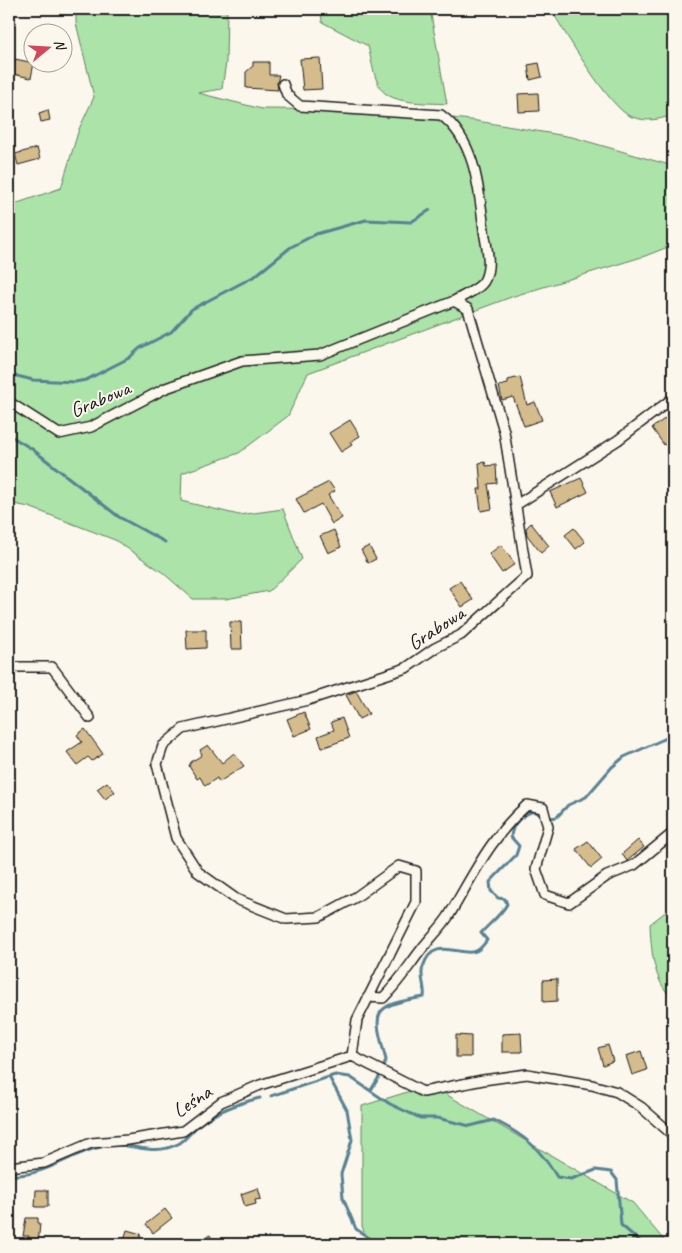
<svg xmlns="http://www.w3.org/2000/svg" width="682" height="1253" font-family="Caveat,sans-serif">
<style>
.green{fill:#abe3a8;stroke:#648062}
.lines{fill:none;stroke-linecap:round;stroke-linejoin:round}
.stream{stroke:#598193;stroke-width:3}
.building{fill:#d5bc8c;stroke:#1c1c1c}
.minor-casing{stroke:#1c1c1c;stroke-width:12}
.minor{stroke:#fbf7ec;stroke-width:9}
.labels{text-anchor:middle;stroke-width:4;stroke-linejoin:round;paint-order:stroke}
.street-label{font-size:21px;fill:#1c1c1c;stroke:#fbf7ec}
</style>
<rect width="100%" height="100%" fill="#fbf7ec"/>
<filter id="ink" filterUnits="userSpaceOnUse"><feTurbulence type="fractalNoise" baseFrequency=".02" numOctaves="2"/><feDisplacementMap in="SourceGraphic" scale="10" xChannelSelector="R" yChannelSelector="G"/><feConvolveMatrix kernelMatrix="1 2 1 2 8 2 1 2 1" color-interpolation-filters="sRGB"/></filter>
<g filter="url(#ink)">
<path class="green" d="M76,9H227L226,62L222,89L198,93L262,109L378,110L471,120L572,137L673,166V245L645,256L514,296L308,373L288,416L239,453L182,473L181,501L239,515L283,509L302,559L269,591L226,599H193L162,572L115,540L29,507L9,503V206L61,188L79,129L94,97L76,23Z
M321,9H430L447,104C427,102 387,106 378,84C373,73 371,58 368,46L322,22Z
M551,9H673V115C658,120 647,122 632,117C611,111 563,30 551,9Z
M673,906V998C653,983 651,948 650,924Z
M430,1085L633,1203L667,1244H368L362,1226V1106Z"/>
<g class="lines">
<path class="stream" d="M9,374L33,380L75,382L86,380L129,358L140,348L171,332L192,309L255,276L291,247L316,234L366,220L411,222L430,210
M9,435L32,449L119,517L165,542
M550,818L557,817L568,805L586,797L612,767L624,757L673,735
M384,1066L386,1060C373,1011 370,1006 424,997C426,987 419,977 423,967C433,934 462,958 476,951C481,949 484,944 487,940L481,933C489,924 502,914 507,904L505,899L498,898L491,891L490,882L516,855L519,846L511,837C512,823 521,816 533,811L541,815
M329,1077L347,1110L352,1140L341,1174L343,1198L356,1229L378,1244
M371,1090L379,1077
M271,1096L335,1075L350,1077L390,1104L420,1118H437L470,1126L494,1120C524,1135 540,1148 557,1177L571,1179L596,1170L611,1172L617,1180L621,1225L643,1244
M9,1175C47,1178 76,1147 114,1145C139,1145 153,1156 178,1144C186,1140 192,1130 200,1124C217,1111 239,1103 260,1098"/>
</g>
<path class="building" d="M320,58L322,89L303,90L300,59Z
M15,59L34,63L31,78L13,74Z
M253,62H269V75H279L277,83L278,90L246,88V72L253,66Z
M539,63L542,77L530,80L528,65Z
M538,93L539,111L519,112L518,94Z
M48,110L50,120L41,122L39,113Z
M37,148L40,159L18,165L15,154Z
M520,377L527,405L535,402L542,420L524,426L513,397L502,400L499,386L508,384V380Z
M667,417L673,424V439L664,445L652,428Z
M350,420L360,436L350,442L352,445L341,452L329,433Z
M485,462L486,466L496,465L497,483L488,484L492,509L481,511L478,489H481L479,463Z
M581,478L588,492L557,507L550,492Z
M329,482L335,491L328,495L342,518L332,524L321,504L304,513L296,499Z
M531,523L549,546L541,553L527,535L526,528Z
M574,528L585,542L576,549L565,535Z
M334,530L341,547L328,553L320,536Z
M501,545L515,564L502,573L489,554Z
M369,546L376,559L368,563L361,550Z
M460,581L473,600L462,607L449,588Z
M230,622H241L242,649H231Z
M186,630H206V648L187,649Z
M356,691L369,714L359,719L346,695Z
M304,712L311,729L294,736L287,719Z
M342,718L349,738L322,748L318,736L334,730L331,722Z
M85,729L103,754L92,761L88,757L77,765L67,752L82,742L77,735Z
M208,745L222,763L234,753L244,766L219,782L217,778L205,786L200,777L197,779L189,766L191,762L202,755L200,750Z
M107,782L115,792L105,799L97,789Z
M638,840L644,847L627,861L622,854Z
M588,841L602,859L591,868L576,849Z
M557,979V1001L543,1002V980Z
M521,1033L522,1052H502V1034Z
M456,1035L471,1036V1057H456Z
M608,1045L613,1061L603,1065L598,1048Z
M641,1051L647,1070L632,1075L626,1056Z
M258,1188L261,1199L255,1200L256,1204L245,1207L241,1194Z
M36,1190H48V1207H35Z
M165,1209L172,1218L153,1233L146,1224Z
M26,1218H38V1224H40L38,1244H28L29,1236H23Z
M127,1230L141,1234L138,1244L124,1240Z
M210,1235L215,1244H193Z"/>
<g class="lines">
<g class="minor-casing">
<path id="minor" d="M283,84L287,95L300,106L441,115C476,141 479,190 484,230C486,246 492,263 485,279C481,289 464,295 454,301
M9,402L59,434L91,427L166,388L242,361L320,355L454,301L468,309L504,431L527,576L461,635L435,648L406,668L308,700L183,729L163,746L157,764L176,838L198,872L236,899L286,919L319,917L356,897L399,866L416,871V902L357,1020L352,1056L260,1085L221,1102L183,1131L128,1140L91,1143L44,1163L9,1167
M516,505L618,440L673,398
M9,667H52L90,718
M368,997L383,998C398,983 408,967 421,950C429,939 440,929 448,917C474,874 489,839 527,805L543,808L548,827L536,869L545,895L569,903L607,876L634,865L673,833
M352,1056L423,1092L483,1080L527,1074L592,1085L617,1092L641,1107L673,1135"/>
</g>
<use href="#minor" class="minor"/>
</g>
</g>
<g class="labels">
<g class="street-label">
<text transform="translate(100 399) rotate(-23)" y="7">Grabowa</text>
<text transform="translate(436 628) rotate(-33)" y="7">Grabowa</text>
<text transform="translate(192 1101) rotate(-33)" y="7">Leśna</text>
</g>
</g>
<rect width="682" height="1253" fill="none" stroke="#fbf7ec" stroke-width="30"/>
<rect x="15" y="15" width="652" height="1223" fill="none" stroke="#1c1c1c" stroke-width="2" filter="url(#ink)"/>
<g transform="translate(48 48) rotate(72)"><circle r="24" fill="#fbf7ec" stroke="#a29f99"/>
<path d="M0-4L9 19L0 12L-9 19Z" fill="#d1495b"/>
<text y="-8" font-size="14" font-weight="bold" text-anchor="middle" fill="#1c1c1c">N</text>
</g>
</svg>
